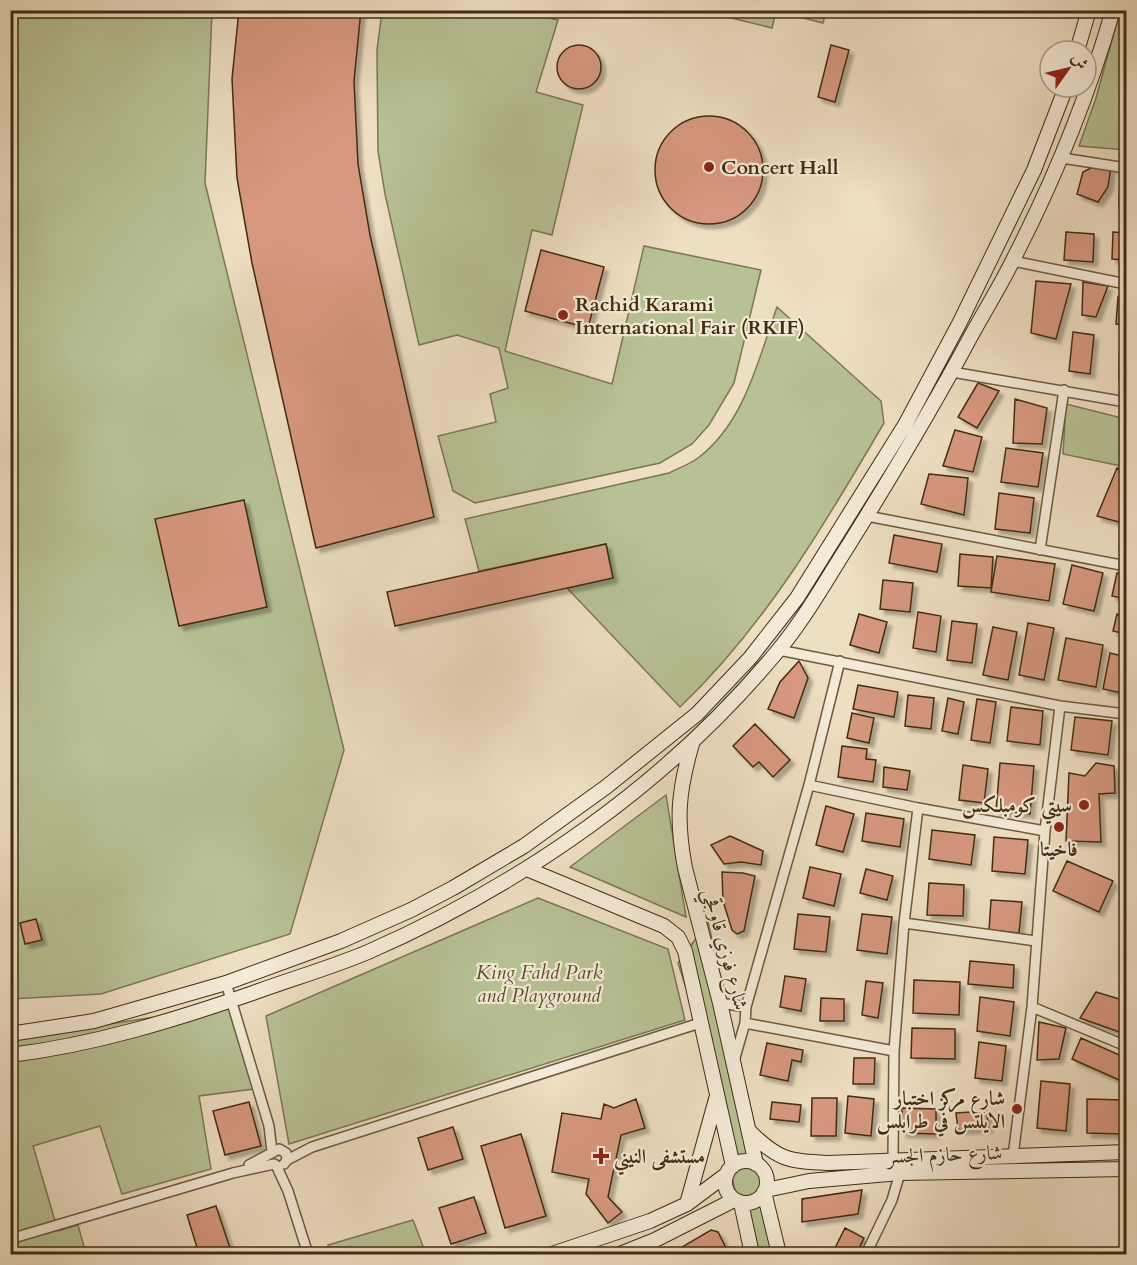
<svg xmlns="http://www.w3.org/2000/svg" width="1137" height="1265" font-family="Cardo,Amiri,serif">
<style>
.green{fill:#b7c194;stroke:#7c7752;stroke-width:1.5}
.building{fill:#d7987f;stroke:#412d11;stroke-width:1.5;filter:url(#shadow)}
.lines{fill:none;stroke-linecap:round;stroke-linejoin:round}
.street-casing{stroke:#6c593d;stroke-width:12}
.secondary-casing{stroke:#412d11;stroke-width:16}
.street{stroke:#f4ead7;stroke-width:9}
.secondary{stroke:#f4ead7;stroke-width:14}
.poi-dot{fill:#8f2418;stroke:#f4ead7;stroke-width:2}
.labels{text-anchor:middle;stroke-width:4.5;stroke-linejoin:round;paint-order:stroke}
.poi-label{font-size:20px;font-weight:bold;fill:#412d11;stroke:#f4ead7;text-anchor:start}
.street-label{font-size:20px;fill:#412d11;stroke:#f4ead7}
.park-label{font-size:20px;font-style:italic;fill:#594b2b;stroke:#f4ead7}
</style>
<defs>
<filter id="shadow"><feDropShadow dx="4.5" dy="4.5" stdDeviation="1.5" flood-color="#0004"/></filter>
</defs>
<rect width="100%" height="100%" fill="#eedec2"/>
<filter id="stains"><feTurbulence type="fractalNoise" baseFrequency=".00333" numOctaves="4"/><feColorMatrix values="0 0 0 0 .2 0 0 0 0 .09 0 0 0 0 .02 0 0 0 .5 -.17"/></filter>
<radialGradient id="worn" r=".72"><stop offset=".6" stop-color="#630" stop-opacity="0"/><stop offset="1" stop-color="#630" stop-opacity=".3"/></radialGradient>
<path class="green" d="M10,11H212L205,183L344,750L290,934L101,994L11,999Z
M382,11H521L558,20L536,92L583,105L552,235L532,230L505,351L612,384L644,246L761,270L734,383L709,425L692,444L660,463L475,503L453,491L438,436L496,422L490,394L508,388L499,348L457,335L419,345L385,194L378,151L377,50Z
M703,11H826L823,23L776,11L772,28Z
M1120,11H1126V150L1079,146L1096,98Z
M777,307L881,401L884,423C825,524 765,626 680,707L567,588L613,578L606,544L479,571L465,519L669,473C679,468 690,464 698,458C745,422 758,360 777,307Z
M1066,404L1126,419V467L1063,454Z
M666,795L686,917L570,867Z
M538,898L668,949L685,1020L289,1144L266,1016Z
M708,922L784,1254H749L700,1032L678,963Z
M232,998L254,1089L199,1096L211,1169L122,1194L100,1126L33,1146L58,1231L78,1225L86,1254H11V1035L77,1029L155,1017Z
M413,1220L426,1254H331L328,1245Z"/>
<path class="building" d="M239,10H361L354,81L358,164L370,235L434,517L316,548L252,263L237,178L232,79Z
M557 67a22 22 0 1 1 44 0a22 22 0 1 1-44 0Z
M831,45L849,50L835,102L818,97Z
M655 170a54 54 0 1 1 108 0a54 54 0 1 1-108 0Z
M1097,165L1111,166L1108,187L1098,202L1077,194L1083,172Z
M1120,181H1126V208H1119Z
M1066,232L1094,234L1093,262L1064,260Z
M1113,232L1126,233V260L1112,259Z
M541,250L604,267L588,328L525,311Z
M1036,281L1071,284L1056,339L1031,333Z
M1083,282L1108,286L1096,317L1082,315Z
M1118,297L1126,298V325L1116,324Z
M1073,332L1094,335L1090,374L1069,371Z
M1120,340H1126V379H1119Z
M978,383L999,391L977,428L958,417Z
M1015,399L1047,408L1042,444L1013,443Z
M955,430L982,437L973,472L943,466Z
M1006,448L1043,453L1038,487L1001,482Z
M1117,468L1126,472V524L1097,516Z
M929,474L968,478L964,515L921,504Z
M999,493L1034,498L1030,533L995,529Z
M244,500L267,607L179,626L155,519Z
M894,535L942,544L937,572L889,563Z
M606,544L613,578L395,626L387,592Z
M960,554L993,557L991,588L958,586Z
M997,556L1055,564L1049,601L991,592Z
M1072,565L1103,573L1094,611L1063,604Z
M1117,573L1126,575V599L1112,596Z
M883,580L913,583L910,612L880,609Z
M918,612L941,616L936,652L913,648Z
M859,614L887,622L879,653L850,645Z
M1117,614L1126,617V634L1113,631Z
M952,621L977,624L972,663L947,660Z
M1028,623L1054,628L1044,680L1019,675Z
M993,627L1017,632L1008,680L983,675Z
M1066,638L1103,645L1096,687L1058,680Z
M1110,653L1126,657V694L1103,689Z
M799,661L808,678L794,718L768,709L780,682Z
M858,685L898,692L894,717L853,709Z
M908,695L934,698L931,729L905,726Z
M948,698L964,702L958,734L942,731Z
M977,699L996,702L990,743L971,740Z
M1011,707L1043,711L1040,745L1007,741Z
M852,713L874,718L869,743L847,738Z
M1075,717L1112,721L1108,755L1071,750Z
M755,724L790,760L773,777L759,762L753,767L733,746Z
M842,746L867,749L866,759L876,760L873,782L838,777Z
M1000,763L1034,766L1030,814L996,811Z
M1096,763L1114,766L1115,793L1099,794L1101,842L1066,841L1069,773L1085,776Z
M963,765L988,769L984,803L959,800Z
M884,767L910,771L907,790L883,787Z
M826,806L854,814L843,852L816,845Z
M866,813L904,819L900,847L862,841Z
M932,830L975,835L971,865L929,859Z
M730,836L763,851L761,865L741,862L724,864L711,845Z
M994,837L1028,840L1025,874L992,871Z
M1067,861L1113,881L1099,912L1053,891Z
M810,867L841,874L834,906L803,898Z
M866,869L893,876L887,900L860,893Z
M722,872L743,873L755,876L744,931L737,934L732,930L723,901Z
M929,883L964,885L963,916L927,915Z
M991,900L1022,902L1019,933L989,930Z
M798,914L830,917L826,952L794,949Z
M862,914L892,917L887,954L857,950Z
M36,919L42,940L25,944L20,923Z
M970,961L1014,965L1013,988L968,984Z
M785,976L806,979L801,1011L780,1007Z
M914,980L960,982L959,1015L913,1013Z
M866,981L883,983L878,1018L862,1015Z
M1096,992L1126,1001L1125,1034L1080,1018Z
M980,997L1014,1002L1010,1036L977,1031Z
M821,998L844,999V1021H820Z
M1039,1022L1066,1028L1059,1059L1037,1060Z
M912,1028L955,1029V1059L911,1058Z
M1081,1038L1126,1058V1083L1072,1059Z
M979,1042L1006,1046L1002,1081L975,1078Z
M767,1043L803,1050L801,1062L792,1060L788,1081L760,1075Z
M854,1058H875L874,1084H853Z
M1041,1081L1070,1084L1066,1131L1037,1128Z
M848,1096L874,1099L871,1136L845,1133Z
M812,1098H837L836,1136H811Z
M636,1099L645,1128L621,1135L608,1197L622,1212L608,1223L586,1194L589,1179L552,1172L562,1113L601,1119L604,1104L614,1108Z
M1087,1099L1124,1100L1123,1134L1087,1133Z
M249,1102L261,1146L225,1155L213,1111Z
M772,1102L801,1105L799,1122L770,1119Z
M902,1108L936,1109V1134L902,1133Z
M987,1111L988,1128L958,1130L956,1113Z
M453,1127L463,1159L428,1170L418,1138Z
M521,1134L546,1216L505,1228L481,1146Z
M862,1190L858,1214L802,1222V1199Z
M474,1197L486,1233L451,1244L439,1208Z
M216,1206L232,1254H199L187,1215Z
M845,1228L864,1238L856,1254H832Z
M711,1230L718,1232L729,1254H679L677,1250Z"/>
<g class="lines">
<g class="street-casing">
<path id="street" d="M1062,158L1126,168
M1013,261L1126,284
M952,372L1126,402
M867,516L1126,566
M1040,550L1064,390
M779,650L1060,706L1126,714
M809,785L918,808L1045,831
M904,923L1036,941
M226,983L269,1126L272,1152
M720,1003L746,1007
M1032,1007L1126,1046
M745,1023L894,1051
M734,1061L745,1023L746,1007L809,785L840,661
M1013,1156L1032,1007L1045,831L1060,706
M287,1160L312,1147L700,1023
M893,1160L894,1051L904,923L918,808
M249,1165L279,1149L286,1153L287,1160L284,1164
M276,1165L288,1191L308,1254
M10,1239L233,1173L274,1164
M866,1254L892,1200L900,1173"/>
</g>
<g class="secondary-casing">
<path id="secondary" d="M1077,51L1089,10
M692,744C678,792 676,820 685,868L720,1003L756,1164
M527,869L664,926L678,937L685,951L733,1166
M10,1034L94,1021L226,983L341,941L411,910L453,888L524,846L606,787L697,714L750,658L797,598L905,425L960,322L1034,170L1066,87
M10,1055C94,1045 174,1020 253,993C291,979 330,968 368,952C523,884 667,784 776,653C804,620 825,582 848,546C891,477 933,407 971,336C985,310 1001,285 1014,258C1055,178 1088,97 1113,10
M749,1131C778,1160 788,1161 828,1163L1126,1152
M725 1182a21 21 0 1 1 42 0a21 21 0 1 1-42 0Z
M766,1190L809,1181L900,1173L1126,1169
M764,1192L779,1254
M741,1203L752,1254
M687,1204L716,1099
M552,1254L650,1221L687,1204L727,1174
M620,1254L655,1240L734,1200"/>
</g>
<use href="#street" class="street"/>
<use href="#secondary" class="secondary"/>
</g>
<g class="poi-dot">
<circle cx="709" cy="167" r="6"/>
<circle cx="563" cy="315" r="6"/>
<circle cx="1084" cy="805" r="6"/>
<circle cx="1059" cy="827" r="6"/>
<circle cx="1017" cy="1109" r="6"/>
<path d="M598 1147h6v6h6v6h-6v6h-6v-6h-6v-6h6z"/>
</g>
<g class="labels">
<g class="poi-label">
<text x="721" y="174">Concert Hall</text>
<text x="575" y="311">Rachid Karami<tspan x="575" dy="23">International Fair (RKIF)</tspan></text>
<text x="1072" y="812" text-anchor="end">سيتي كومبلكس</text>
<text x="1059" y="856" text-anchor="middle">فاخيتا</text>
<text x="1005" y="1105" text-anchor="end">شارع مركز اختبار<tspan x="1005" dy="23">الايلتس في طرابلس</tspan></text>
<text x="614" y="1163">مستشفى النيني</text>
</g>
<g class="street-label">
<text transform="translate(726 949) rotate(75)" y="7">شارع فوزي قاوقجي</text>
<text transform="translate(945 1154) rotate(-2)" y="7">شارع حازم الجسر</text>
</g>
<g class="park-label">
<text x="539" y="979">King Fahd Park<tspan x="539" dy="23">and Playground</tspan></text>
</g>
</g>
<rect width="1137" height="1265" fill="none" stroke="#eedec2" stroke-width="36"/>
<rect x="12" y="12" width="1113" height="1241" fill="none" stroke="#412d11" stroke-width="3"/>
<rect x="18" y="18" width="1101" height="1229" fill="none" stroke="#412d11" stroke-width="1.5"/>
<g transform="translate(1068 69) rotate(56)"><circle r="28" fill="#f4ead7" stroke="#ac9e88" stroke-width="1.5"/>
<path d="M0-4.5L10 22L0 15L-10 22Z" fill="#8f2418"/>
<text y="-9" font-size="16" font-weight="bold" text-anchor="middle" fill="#412d11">ش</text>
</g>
<rect width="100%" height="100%" filter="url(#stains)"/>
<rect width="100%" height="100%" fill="url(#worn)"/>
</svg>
